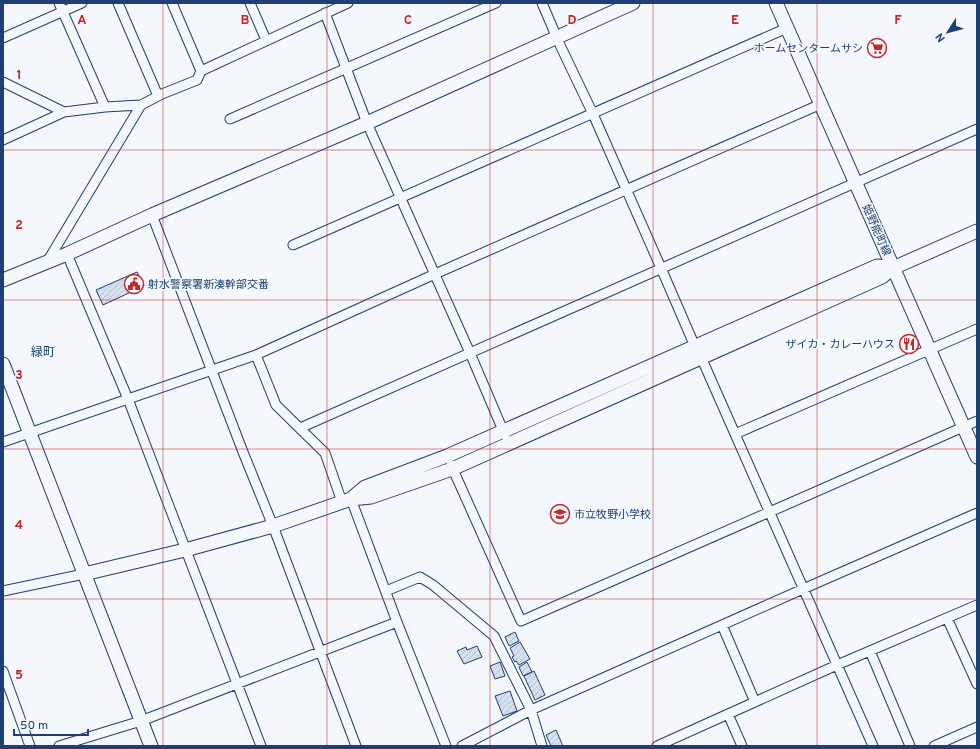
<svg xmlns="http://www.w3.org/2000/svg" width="980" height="749" font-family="Overpass,'Noto Sans JP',sans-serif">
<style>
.building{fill:url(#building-hatch);stroke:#1d3f73}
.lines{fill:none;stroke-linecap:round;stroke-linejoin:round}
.street-casing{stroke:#1d3f73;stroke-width:11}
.secondary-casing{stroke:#1d3f73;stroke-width:15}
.street{stroke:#f4f7fb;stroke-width:9}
.secondary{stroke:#f4f7fb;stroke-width:13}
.grid{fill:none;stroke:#c62828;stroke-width:1;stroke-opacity:0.55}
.labels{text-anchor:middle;stroke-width:3;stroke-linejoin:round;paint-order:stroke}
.poi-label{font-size:11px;fill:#1d3f73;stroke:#f4f7fb;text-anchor:end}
.street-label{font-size:11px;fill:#1d3f73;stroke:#f4f7fb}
.neighbourhood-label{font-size:12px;fill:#1d3f73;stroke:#f4f7fb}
.grid-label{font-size:13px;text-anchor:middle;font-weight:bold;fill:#c62828;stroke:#f4f7fb;stroke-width:3;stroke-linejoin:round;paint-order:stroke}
</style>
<defs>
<pattern id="building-hatch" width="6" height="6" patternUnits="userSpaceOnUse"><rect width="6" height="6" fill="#d5e0f0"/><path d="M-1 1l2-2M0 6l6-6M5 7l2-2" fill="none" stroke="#b6c1d1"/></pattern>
</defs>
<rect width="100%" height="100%" fill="#f4f7fb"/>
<path class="building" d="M137,272L144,286L103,305L96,290Z
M515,632L519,641L509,646L505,637Z
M520,642L530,659L519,665L516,661L515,662L512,657L514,656L510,648Z
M477,646L482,657L464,664L457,651L466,647L467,650Z
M500,662L505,676L495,679L490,666Z
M527,662L532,672L523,676L519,667Z
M534,671L545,695L535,700L524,676Z
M510,691L517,711L503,716L495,696Z
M556,730L563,746H551L546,735Z"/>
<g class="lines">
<g class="street-casing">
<path id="street" d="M59,3L105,107
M118,3L158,96
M172,3L201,71
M250,3L266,40
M542,3L560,45L593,114L661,268L693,342L701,357L735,434L873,746
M325,13L367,123L470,353L505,435
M3,38L82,3
M3,82L64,112
M230,119L496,3
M3,140L64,112L105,107L141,105L162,94L197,80L201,71L348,3
M152,215L243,452L273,526L356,746
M293,245L787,28
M67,254L128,399L261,746
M47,262L141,105
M256,355L276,405L325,453L342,502
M300,428L977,129
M735,434L977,329
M3,442L256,355L435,274L821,104
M451,465L521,621L977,421
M351,499L397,622L446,746
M3,591L84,574
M386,591L420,577L433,585L494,636L531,710L542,746
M947,618L977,684
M722,625L755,702
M870,651L910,746
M3,671L30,746
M728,714L742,746
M59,746L141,721L397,622
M462,746L531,710L803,589L977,513
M657,746L837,665L977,605
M934,746L977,727"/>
</g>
<g class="secondary-casing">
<path id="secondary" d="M776,3L977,457
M3,280L67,254L152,215L367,123L633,3
M3,364L151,746
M351,499L365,487L447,456L877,266L893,268
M84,574L185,550L273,526L351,499L371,497L452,469L882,277L893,268L977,231"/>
</g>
<use href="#street" class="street"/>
<use href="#secondary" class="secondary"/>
</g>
<path class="grid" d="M163,3V746M327,3V746M490,3V746M653,3V746M817,3V746M3,150H977M3,300H977M3,449H977M3,599H977"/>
<defs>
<g id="supermarket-ring" transform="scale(1)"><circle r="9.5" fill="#f4f7fb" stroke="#c62828" stroke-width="1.5"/><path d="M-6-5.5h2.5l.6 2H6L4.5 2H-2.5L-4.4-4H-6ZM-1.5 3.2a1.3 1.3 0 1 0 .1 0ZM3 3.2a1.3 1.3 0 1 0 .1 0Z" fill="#c62828"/></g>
<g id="civic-ring" transform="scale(1)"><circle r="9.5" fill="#f4f7fb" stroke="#c62828" stroke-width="1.5"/><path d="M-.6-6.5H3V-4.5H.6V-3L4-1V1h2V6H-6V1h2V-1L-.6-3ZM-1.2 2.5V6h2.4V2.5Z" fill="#c62828"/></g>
<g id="restaurant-ring" transform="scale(1)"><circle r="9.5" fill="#f4f7fb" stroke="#c62828" stroke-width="1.5"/><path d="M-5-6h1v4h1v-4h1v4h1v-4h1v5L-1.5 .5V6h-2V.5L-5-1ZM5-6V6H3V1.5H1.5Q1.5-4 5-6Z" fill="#c62828"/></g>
<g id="school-ring" transform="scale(1)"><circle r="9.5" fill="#f4f7fb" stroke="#c62828" stroke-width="1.5"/><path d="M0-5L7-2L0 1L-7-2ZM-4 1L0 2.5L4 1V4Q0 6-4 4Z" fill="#c62828"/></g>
</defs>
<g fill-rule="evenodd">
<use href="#supermarket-ring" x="877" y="48"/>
<use href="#civic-ring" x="134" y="284"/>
<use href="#restaurant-ring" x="909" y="344"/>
<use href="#school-ring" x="560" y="514"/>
</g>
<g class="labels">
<g class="poi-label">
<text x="863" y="52">ホームセンタームサシ</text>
<text x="148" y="288" text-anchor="start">射水警察署新湊幹部交番</text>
<text x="895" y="348">ザイカ・カレーハウス</text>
<text x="574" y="518" text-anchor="start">市立牧野小学校</text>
</g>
<g class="street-label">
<text transform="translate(877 230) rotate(66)" y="4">姫野能町線</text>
</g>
<g class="neighbourhood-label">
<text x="43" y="356">緑町</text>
</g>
</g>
<g class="grid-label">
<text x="82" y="24">A</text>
<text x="245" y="24">B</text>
<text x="408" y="24">C</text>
<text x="572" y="24">D</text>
<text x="735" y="24">E</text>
<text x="898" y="24">F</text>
<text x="19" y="79">1</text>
<text x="19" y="229">2</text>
<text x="19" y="379">3</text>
<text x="19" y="529">4</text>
<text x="19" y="679">5</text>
</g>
<rect width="980" height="749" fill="none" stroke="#1d3f73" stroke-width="8"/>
<g transform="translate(948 32) rotate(234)" stroke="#f4f7fb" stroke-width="3" paint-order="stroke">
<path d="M0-3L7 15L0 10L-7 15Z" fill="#1d3f73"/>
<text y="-6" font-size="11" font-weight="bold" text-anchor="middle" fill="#1d3f73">N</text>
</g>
<path d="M14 729v6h74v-6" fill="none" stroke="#1d3f73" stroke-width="2"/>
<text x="20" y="729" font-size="12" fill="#1d3f73" stroke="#f4f7fb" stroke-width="3" paint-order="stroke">50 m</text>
</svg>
